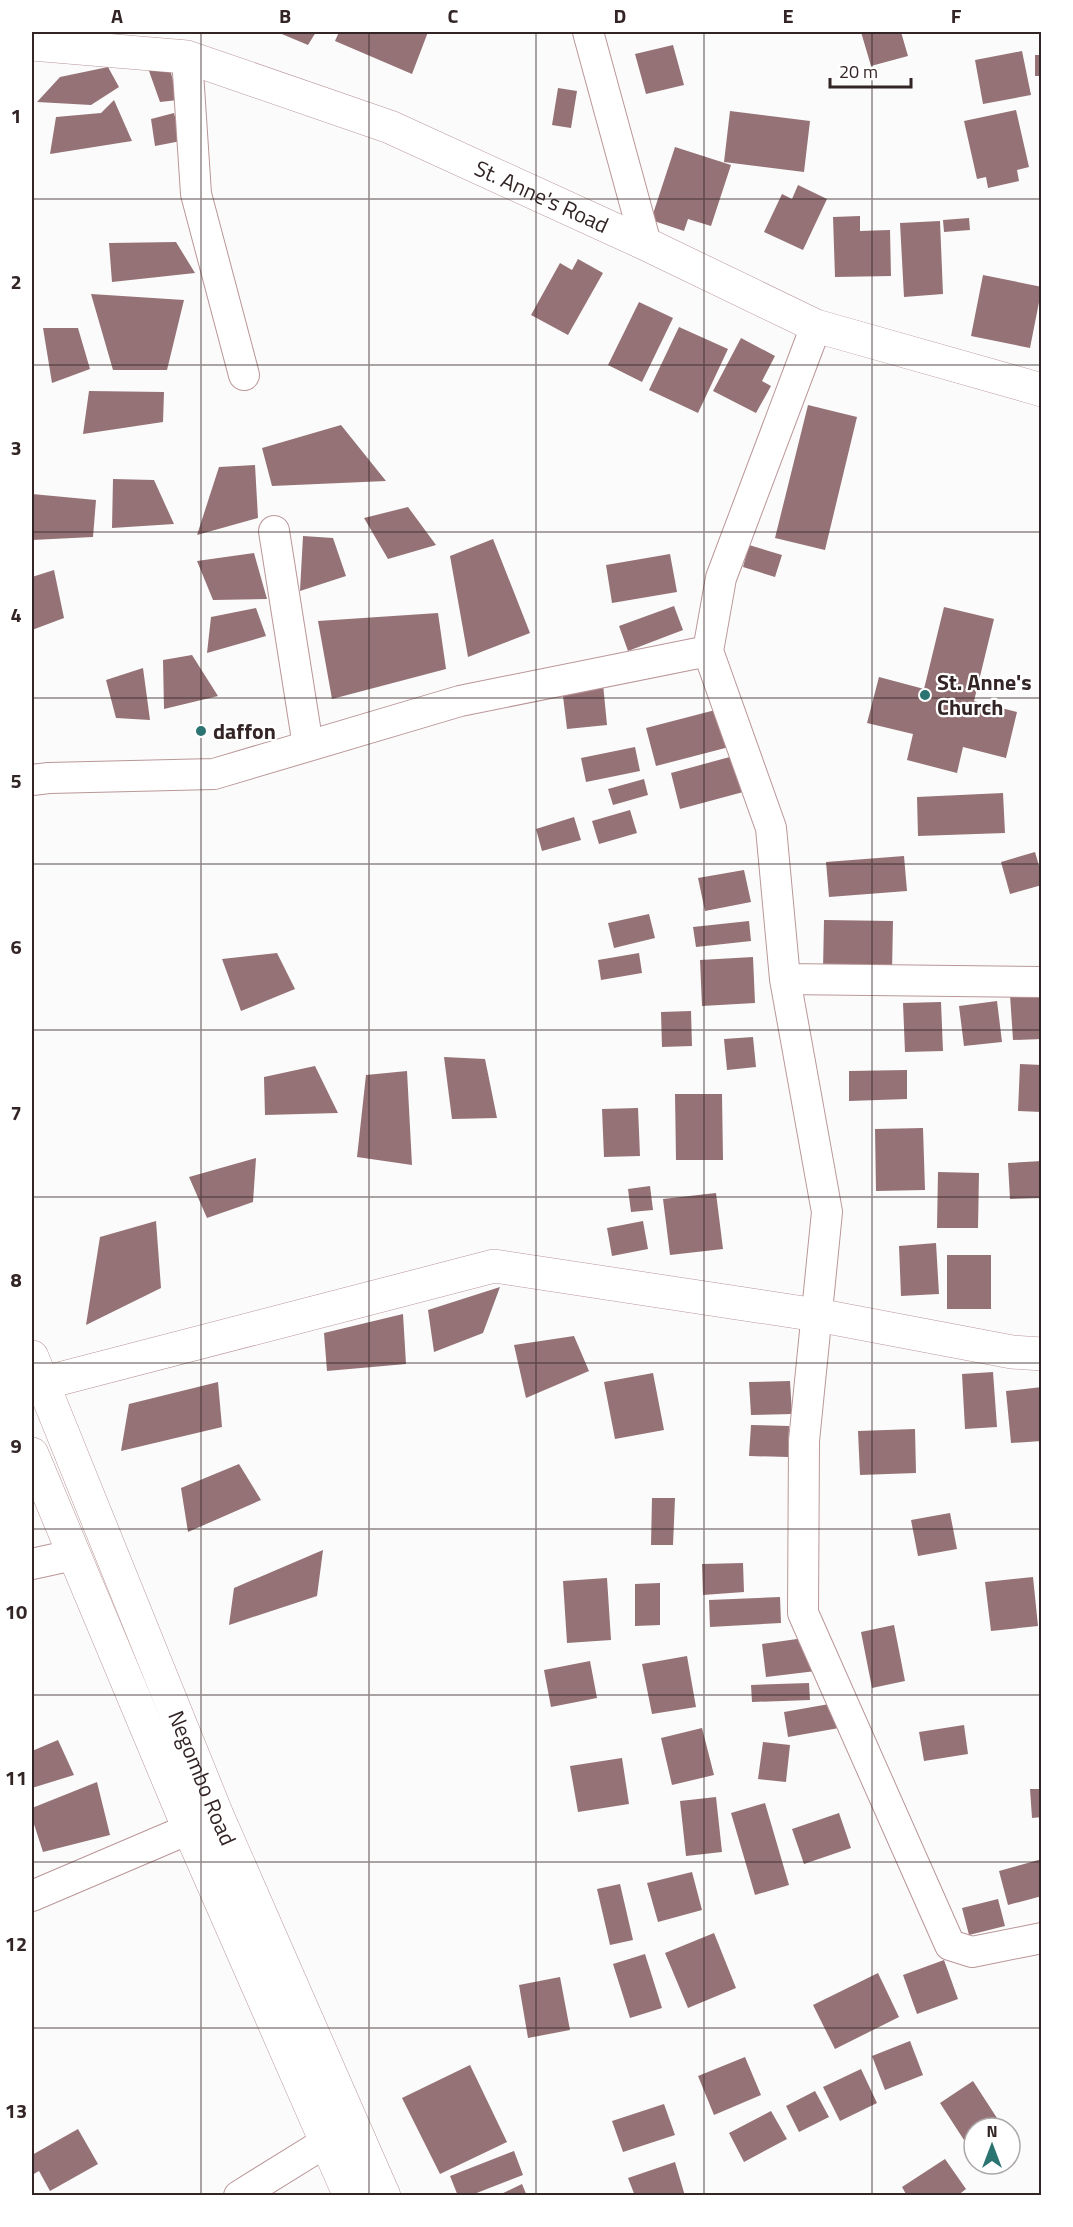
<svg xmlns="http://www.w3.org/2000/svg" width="1073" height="2227" font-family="'Titillium Web',sans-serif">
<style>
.building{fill:#957276}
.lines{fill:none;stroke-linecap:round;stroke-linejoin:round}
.minor-casing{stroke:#ba9699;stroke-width:32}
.tertiary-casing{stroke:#ba9699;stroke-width:34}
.primary-casing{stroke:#ba9699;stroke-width:34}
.trunk-casing{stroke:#ba9699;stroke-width:34}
.minor{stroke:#fff;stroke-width:30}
.tertiary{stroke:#fff;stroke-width:33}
.primary{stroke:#fff;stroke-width:33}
.trunk{stroke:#fff;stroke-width:33}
.grid{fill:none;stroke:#332526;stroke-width:1.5;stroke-opacity:0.55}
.poi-dot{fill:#2b7472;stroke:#fff;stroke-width:2}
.labels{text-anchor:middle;stroke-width:4.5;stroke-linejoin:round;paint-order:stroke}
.street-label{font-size:22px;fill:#332526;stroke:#fff}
.poi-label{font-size:22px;font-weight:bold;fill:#332526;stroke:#fff;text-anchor:start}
.neatline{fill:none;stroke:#332526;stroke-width:2}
.grid-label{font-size:20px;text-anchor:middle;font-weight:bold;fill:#332526}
</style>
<rect width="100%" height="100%" fill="#fbfbfb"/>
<path class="building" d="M277,32H316L308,45Z
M339,32H428L412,74L335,41Z
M861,32H901L908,56L871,66Z
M673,45L684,85L646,94L635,54Z
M1022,51L1031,95L983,104L975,60Z
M1035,55H1042V76H1035Z
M108,67L119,87L91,105L37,102L60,77Z
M170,69L178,100L160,102L149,71Z
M558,88L577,91L571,128L552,125Z
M114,100L132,141L50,154L56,117L101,113Z
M1016,110L1029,167L1017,170L1019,181L988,188L986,177L977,179L964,121Z
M730,111L810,121L804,172L724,162Z
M174,113L181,141L155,146L151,119Z
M675,147L731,165L711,226L688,219L684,231L651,220Z
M798,185L827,199L803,250L764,232L782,194L792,199Z
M860,216V231L890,230L891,276L835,277L833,217Z
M969,218L970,230L944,232L943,220Z
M940,221L943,294L904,297L900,223Z
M176,242L195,273L112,282L109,243Z
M578,259L603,273L568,335L531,315L560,263L572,270Z
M983,275L1042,287L1030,348L971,336Z
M91,294L184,300L167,370H113Z
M639,302L673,318L642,382L608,365Z
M679,327L728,349L698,413L649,390Z
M43,328H78L90,369L52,383Z
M741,338L775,356L762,381L771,386L756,413L713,391Z
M89,391L164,392L163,422L83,434Z
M808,405L857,417L825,550L775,538Z
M341,425L386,481L272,486L262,448Z
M255,465L258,518L197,535L219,467Z
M113,479L154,480L174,524L112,528Z
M32,494L96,500L93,537L32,540Z
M408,507L436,545L388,559L364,518Z
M303,536L333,538L346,576L300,591Z
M493,539L530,633L468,657L450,556Z
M749,545L782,555L775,577L743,567Z
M254,553L267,599L213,600L197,561Z
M670,554L677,592L612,603L606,565Z
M54,570L64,618L32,630V577Z
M674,606L683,630L628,651L619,626Z
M944,607L994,619L974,701L1017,712L1006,758L963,747L957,773L907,760L913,734L867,723L879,677L924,689Z
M256,608L266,636L207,653L211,617Z
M438,613L446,669L332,699L318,621Z
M192,655L218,696L164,709L163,660Z
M143,668L150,720L116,718L106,680Z
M603,684L607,725L567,729L562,688Z
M723,708L733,746L656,766L646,728Z
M635,747L640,771L586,782L581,758Z
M737,755L747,791L680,809L671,773Z
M644,779L648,795L613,805L608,789Z
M1003,793L1005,833L918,836L917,797Z
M630,810L637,833L599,844L592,821Z
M574,817L581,840L542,851L536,829Z
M1035,852L1042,876V885L1010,894L1001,862Z
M904,856L907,891L829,897L826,862Z
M744,870L751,902L705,911L698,878Z
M649,914L655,938L614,948L608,923Z
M824,920L893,921L892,972L823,970Z
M749,921L751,941L696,947L693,927Z
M277,953L295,989L241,1011L222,959Z
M639,953L642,973L601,980L598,960Z
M753,957L755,1003L702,1006L700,960Z
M1042,993V1039L1013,1040L1010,995Z
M997,1001L1002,1042L964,1046L959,1006Z
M941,1002L943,1051L905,1052L903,1003Z
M691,1011L692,1046L662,1047L661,1012Z
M753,1037L756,1067L727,1070L724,1039Z
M444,1057L485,1059L497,1118L452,1119Z
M1020,1064L1042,1065V1112L1018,1111Z
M315,1066L338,1113L265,1115L264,1077Z
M907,1070V1099L849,1101V1071Z
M407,1071L412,1165L357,1157L366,1075Z
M675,1094H722L723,1160H676Z
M638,1108L640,1156L604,1157L602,1109Z
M923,1128L925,1190L876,1191L875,1129Z
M256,1158L253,1202L207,1218L189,1177Z
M1042,1161V1198L1010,1199L1008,1163Z
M938,1172L979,1173L978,1228H937Z
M650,1186L653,1210L631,1212L628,1189Z
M716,1193L723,1249L670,1255L663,1199Z
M156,1221L161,1288L86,1325L100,1237Z
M643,1221L648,1249L612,1256L607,1228Z
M936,1243L939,1294L901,1296L899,1246Z
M947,1255H991V1309H947Z
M500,1287L483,1333L434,1352L428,1310Z
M403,1314L406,1364L327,1371L324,1333Z
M574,1336L589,1371L526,1398L514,1345Z
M993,1372L997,1427L965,1429L962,1374Z
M653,1373L664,1430L615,1439L604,1382Z
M790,1381L792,1414L751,1415L749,1382Z
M218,1382L222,1427L121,1451L129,1404Z
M1042,1387V1441L1011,1443L1006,1391Z
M751,1425L789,1426L788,1457L749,1456Z
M915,1429L916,1473L860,1475L858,1431Z
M239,1464L261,1500L188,1532L181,1488Z
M652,1498H675L673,1545H651Z
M950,1513L957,1549L918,1556L911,1520Z
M323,1550L317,1596L229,1625L234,1588Z
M743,1563L744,1592L703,1595L702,1564Z
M1033,1577L1038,1626L991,1631L985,1582Z
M607,1578L611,1640L567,1643L563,1581Z
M660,1583V1625L635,1626V1584Z
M780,1597L781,1623L710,1627L709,1600Z
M894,1625L905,1681L872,1688L861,1632Z
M811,1637L816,1671L766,1677L762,1644Z
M687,1656L696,1707L652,1714L642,1664Z
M590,1661L597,1698L551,1707L544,1670Z
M809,1683L810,1700L752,1702L751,1685Z
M835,1703L839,1728L788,1737L784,1712Z
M964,1725L968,1754L924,1761L919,1732Z
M702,1728L714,1775L672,1785L661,1738Z
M58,1740L74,1775L32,1788V1751Z
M763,1742L790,1745L786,1782L758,1779Z
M622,1758L629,1804L578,1812L570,1766Z
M97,1782L110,1835L43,1852L32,1818V1808Z
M1030,1789H1042V1817L1032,1818Z
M716,1797L722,1852L686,1856L680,1801Z
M765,1803L789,1885L755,1895L731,1813Z
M839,1813L851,1848L804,1864L792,1829Z
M1042,1859V1896L1008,1905L999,1871Z
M692,1872L702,1910L658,1922L647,1883Z
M620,1884L633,1940L610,1945L597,1889Z
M998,1899L1005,1926L969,1935L962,1908Z
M714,1933L736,1988L688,2008L665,1953Z
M645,1954L662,2008L630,2018L613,1964Z
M944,1960L958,1999L917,2014L903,1975Z
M878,1973L899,2017L835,2049L813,2005Z
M560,1977L570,2030L528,2038L519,1985Z
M910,2041L923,2075L885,2090L872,2056Z
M745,2057L761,2095L714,2115L698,2076Z
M470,2065L507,2142L440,2174L402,2098Z
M861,2069L877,2103L840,2121L823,2087Z
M973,2081L997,2118L982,2128H974V2133L964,2140L940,2103Z
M815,2091L829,2117L799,2132L786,2106Z
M664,2104L675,2135L623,2152L612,2121Z
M771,2111L787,2139L744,2162L729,2133Z
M78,2129L98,2164L50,2191L39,2171L32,2175V2155Z
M514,2151L523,2175L469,2196H458L450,2176Z
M945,2159L966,2189L957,2196H907L902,2187Z
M675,2162L685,2196H635L628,2178Z
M522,2184L527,2196H497Z"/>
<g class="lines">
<g class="minor-casing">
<path id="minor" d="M588,32L646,244
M187,57L196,194L244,375
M816,326L721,578L708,651L771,828L785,979L827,1212L804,1441L803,1613L950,1945L972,1952L1042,1938
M274,531L308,746
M32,780L49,778L214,774L460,701L708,651
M785,979L1042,982
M32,1564L73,1555
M32,1896L189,1829
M239,2196L326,2142"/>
</g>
<g class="tertiary-casing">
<path id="tertiary" d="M32,1386L494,1266L817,1315L1012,1352L1042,1354"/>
</g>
<g class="primary-casing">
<g id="primary">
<path id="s1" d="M32,44L187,57L390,127L646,244L816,326L1042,390"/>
</g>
</g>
<g class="trunk-casing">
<g id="trunk">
<path id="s2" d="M32,1357L217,1815L384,2196"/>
<path d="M32,1454L189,1829L350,2196"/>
</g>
</g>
<use href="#minor" class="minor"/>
<use href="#tertiary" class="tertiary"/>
<use href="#primary" class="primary"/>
<use href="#trunk" class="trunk"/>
</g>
<path class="grid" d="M201,32V2196M369,32V2196M536,32V2196M704,32V2196M872,32V2196M32,199H1042M32,365H1042M32,532H1042M32,698H1042M32,864H1042M32,1030H1042M32,1197H1042M32,1363H1042M32,1529H1042M32,1695H1042M32,1862H1042M32,2028H1042"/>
<g class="poi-dot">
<circle cx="925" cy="695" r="6"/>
<circle cx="201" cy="731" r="6"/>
</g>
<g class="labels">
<g class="street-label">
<text dy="8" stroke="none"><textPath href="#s1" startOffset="537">St. Anne's Road</textPath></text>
<text dy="8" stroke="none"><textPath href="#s2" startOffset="454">Negombo Road</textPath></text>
</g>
<g class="poi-label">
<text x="937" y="690">St. Anne's<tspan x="937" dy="25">Church</tspan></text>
<text x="213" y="739">daffon</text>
</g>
</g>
<rect width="1073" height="2227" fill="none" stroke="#ffffff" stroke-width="66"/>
<g transform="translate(992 2146)"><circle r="28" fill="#ffffff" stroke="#ada8a8" stroke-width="1.5"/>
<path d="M0-4.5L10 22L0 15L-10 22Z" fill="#2b7472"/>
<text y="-9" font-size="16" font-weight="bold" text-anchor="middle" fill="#332526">N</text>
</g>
<path d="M830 78v9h81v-9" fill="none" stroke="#332526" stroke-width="3"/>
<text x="839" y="78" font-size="18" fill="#332526" stroke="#ffffff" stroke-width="4.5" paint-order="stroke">20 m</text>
<rect x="33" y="33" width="1007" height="2161" class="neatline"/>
<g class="grid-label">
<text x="117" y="23">A</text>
<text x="285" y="23">B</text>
<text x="453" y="23">C</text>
<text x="620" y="23">D</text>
<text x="788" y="23">E</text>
<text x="956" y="23">F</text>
<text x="16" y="123">1</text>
<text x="16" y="289">2</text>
<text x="16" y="455">3</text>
<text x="16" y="622">4</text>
<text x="16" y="788">5</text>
<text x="16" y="954">6</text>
<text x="16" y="1120">7</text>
<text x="16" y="1287">8</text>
<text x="16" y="1453">9</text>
<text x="16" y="1619">10</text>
<text x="16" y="1785">11</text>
<text x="16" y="1951">12</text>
<text x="16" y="2118">13</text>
</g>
</svg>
